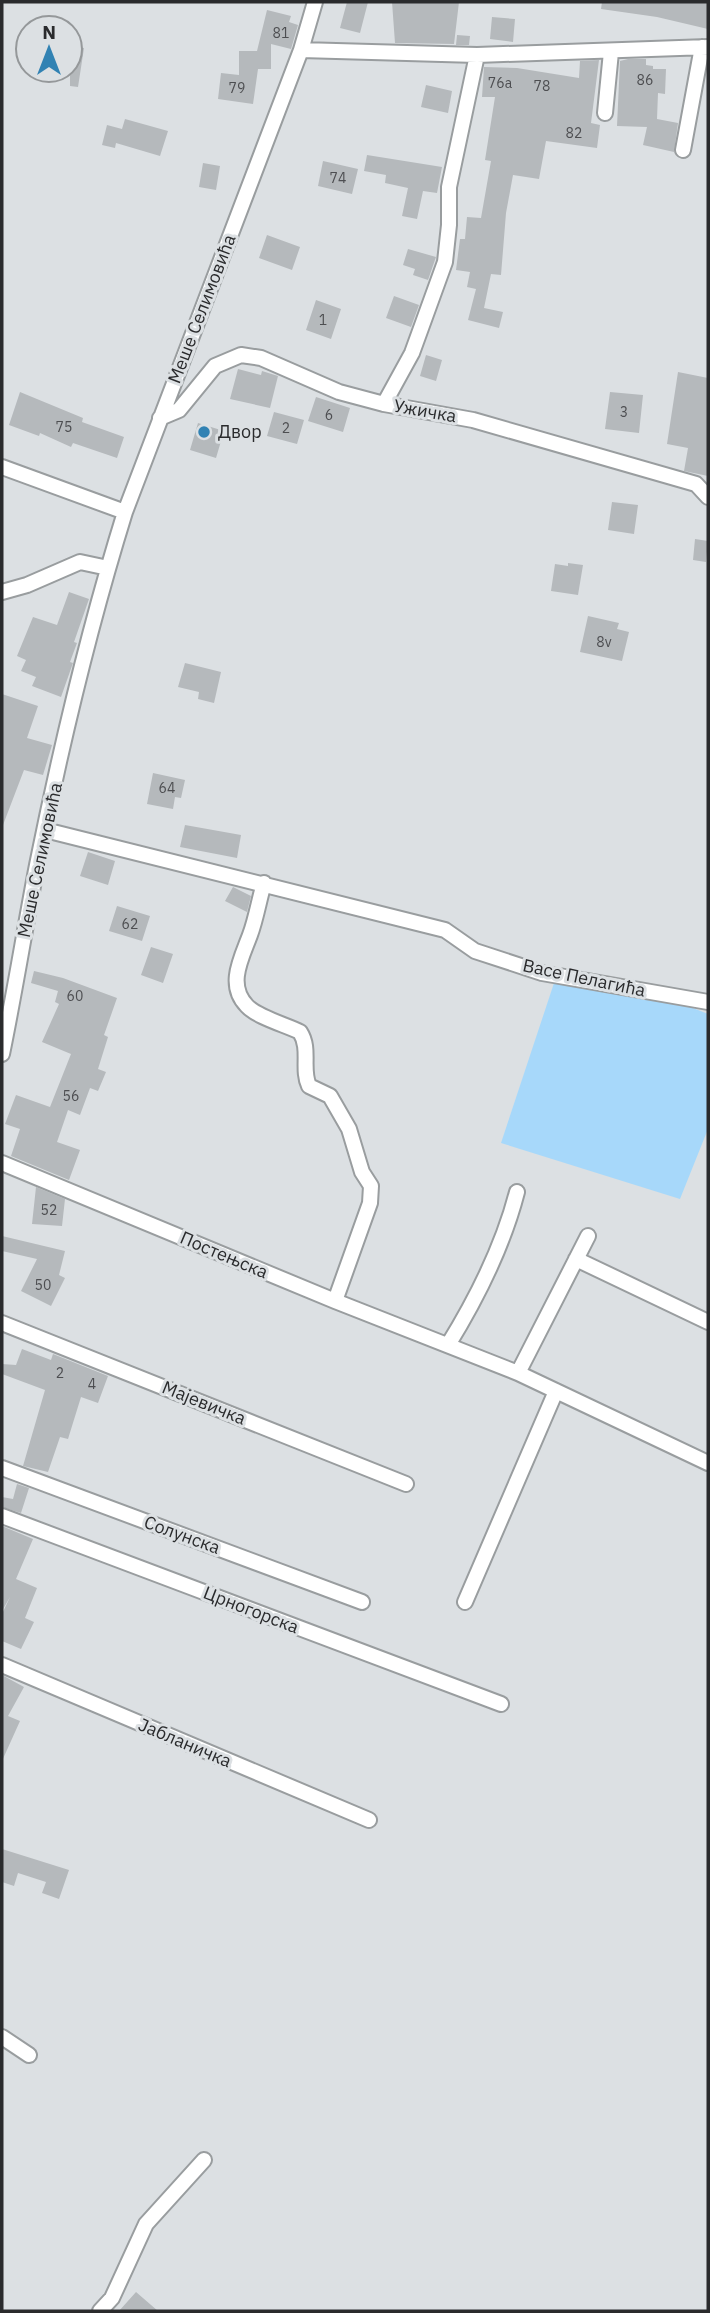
<svg xmlns="http://www.w3.org/2000/svg" width="710" height="2313" font-family="'IBM Plex Sans',sans-serif">
<style>
.green{fill:#a7d8fa}
.building{fill:#b5b9bc}
.lines{fill:none;stroke-linecap:round;stroke-linejoin:round}
.minor-casing{stroke:#999d9f;stroke-width:18}
.minor{stroke:#fff;stroke-width:14}
.poi-dot{fill:#3182b3;stroke:#dce0e3;stroke-width:2.5}
.labels{text-anchor:middle;stroke-width:6;stroke-linejoin:round;paint-order:stroke}
.number-label{font-size:14px;fill:#4d4e51}
.street-label{font-size:18px;fill:#2a2b2d;stroke:#dce0e3}
.poi-label{font-size:18px;fill:#2a2b2d;stroke:#dce0e3;text-anchor:start}
</style>
<rect width="100%" height="100%" fill="#dce0e3"/>
<path class="green" d="M554,983L678,1002L708,1014V1129L680,1199L501,1143Z"/>
<path class="building" d="M347,2H368L360,33L340,28Z
M392,2H459L454,44L395,43Z
M602,2H708V29L657,17L601,9Z
M267,10L291,16L289,22L298,25L291,49L271,44V69H258L253,104L218,99L221,73L239,75V51H257Z
M492,17L515,19L513,42L490,39Z
M457,35L470,36L469,45H456Z
M70,46L84,48L78,87L70,86Z
M628,59H646V65L653,66V69H666L665,94L658,93L657,119L678,123L674,152L643,145L647,127L617,126L620,61Z
M599,60L591,123L600,125L597,148L546,141L539,179L513,175L506,213L501,275L491,274L484,308L503,312L499,328L468,320L476,289L467,287L470,272L456,270L460,239H465L467,217L481,218L491,161L485,160L495,97H482L484,67L517,68L579,78L580,61Z
M426,85L452,91L448,113L421,107Z
M125,119L168,131L160,156L116,143L115,148L102,145L107,125L122,129Z
M367,155L442,167L437,193L423,191L417,219L402,216L408,188L385,183L386,175L364,171Z
M323,161L358,169L352,194L318,186Z
M203,163L220,166L216,190L199,187Z
M267,235L300,247L292,270L259,258Z
M408,249L436,257L428,280L413,275L415,269L403,265Z
M394,296L419,305L411,327L386,318Z
M316,300L341,309L331,339L306,330Z
M426,355L442,360L436,381L420,376Z
M238,369L261,375L262,371L278,376L270,408L230,399Z
M678,372L708,378V476L684,471L688,448L667,444Z
M20,392L83,418L82,422L124,437L117,458L73,443L71,447L40,433L39,436L9,425Z
M610,392L643,395L639,433L605,429Z
M316,397L350,408L343,432L308,421Z
M274,412L304,420L297,444L267,436Z
M198,423L224,431L216,458L190,450Z
M612,502L638,505L634,534L608,530Z
M695,539L708,541L706,562L693,560Z
M568,563L583,565L578,595L551,591L555,564L568,566Z
M69,592L89,599L74,642L77,643L70,662L73,663L61,697L32,686L36,677L21,671L26,660L17,656L33,617L57,625Z
M588,616L619,623L617,629L629,632L622,661L580,652Z
M185,663L221,672L214,703L198,699L199,692L178,687Z
M2,694L38,706L27,738L52,745L43,775L24,770L3,825Z
M153,773L185,780L181,798L175,797L173,809L147,804Z
M185,825L241,835L237,858L180,847Z
M88,852L115,861L108,885L80,876Z
M233,887L251,896L247,912L225,901Z
M117,906L150,916L142,941L109,931Z
M151,947L173,954L163,983L141,975Z
M34,971L63,978L117,998L104,1035L108,1037L98,1069L106,1072L98,1091L90,1088L80,1115L68,1110L57,1142L80,1150L69,1180L11,1156L20,1129L5,1124L16,1095L50,1107L71,1054L42,1042L59,1004L55,1002L58,991L31,983Z
M36,1187L65,1199L62,1226L32,1224Z
M2,1236L65,1251L59,1275L65,1278L51,1306L21,1291L37,1259L2,1251Z
M22,1349L51,1360L53,1354L108,1376L98,1403L81,1397L68,1439L60,1437L48,1472L23,1466L45,1390L2,1374V1364L16,1365Z
M17,1484L29,1488L21,1513L2,1507V1497L13,1499Z
M2,1526L33,1539L16,1579L37,1588L25,1618L34,1622L21,1649L2,1641V1614L10,1597L2,1611Z
M2,1675L24,1687L8,1716L20,1721L2,1761Z
M2,1849L69,1870L59,1899L42,1893L46,1882L18,1873L14,1886L2,1882Z
M136,2292L158,2311H119Z"/>
<g class="lines">
<g class="minor-casing">
<path id="minor" d="M301,50L477,55L708,47
M605,113L611,52
M683,150L702,47
M384,404L412,353L445,262L449,225V187L477,55
M160,418L179,410L215,366L241,355L261,358L339,392L384,404L473,420L696,484L708,497
M2,467L125,512
M2,592L27,585L80,562L108,568
M45,830L445,930L475,951L542,973L708,1002
M264,883C259,900 256,919 250,935C242,957 226,985 247,1006C257,1017 286,1025 300,1032C311,1049 301,1069 309,1086L330,1096L349,1129L362,1172L371,1186L370,1203L335,1301
M2,1054C15,991 25,927 37,865C61,746 89,628 125,512L301,50L315,2
M2,1163L335,1301L518,1373L708,1463
M576,1259L708,1322
M2,1323L406,1484
M448,1345C477,1298 503,1246 517,1192
M518,1373L588,1236
M2,1468L362,1602
M2,1516L501,1704
M465,1602L556,1391
M2,1665L369,1820
M2,2037L29,2055
M100,2311L112,2298L146,2224L204,2160"/>
</g>
<use href="#minor" class="minor"/>
</g>
<circle class="poi-dot" cx="204" cy="432" r="7"/>
<g class="labels">
<g class="number-label">
<text x="281" y="38">81</text>
<text x="645" y="85">86</text>
<text x="500" y="88">76a</text>
<text x="542" y="91">78</text>
<text x="237" y="93">79</text>
<text x="574" y="138">82</text>
<text x="338" y="183">74</text>
<text x="323" y="325">1</text>
<text x="624" y="417">3</text>
<text x="329" y="420">6</text>
<text x="64" y="432">75</text>
<text x="286" y="433">2</text>
<text x="604" y="647">8v</text>
<text x="167" y="793">64</text>
<text x="130" y="929">62</text>
<text x="75" y="1001">60</text>
<text x="71" y="1101">56</text>
<text x="49" y="1215">52</text>
<text x="43" y="1290">50</text>
<text x="60" y="1378">2</text>
<text x="92" y="1389">4</text>
</g>
<g class="street-label">
<text transform="translate(202 309) rotate(-69)" y="6">Меше Селимовића</text>
<text transform="translate(425 411) rotate(10)" y="6">Ужичка</text>
<text transform="translate(40 860) rotate(-78)" y="6">Меше Селимовића</text>
<text transform="translate(584 978) rotate(12)" y="6">Васе Пелагића</text>
<text transform="translate(224 1255) rotate(23)" y="6">Постењска</text>
<text transform="translate(204 1403) rotate(22)" y="6">Мајевичка</text>
<text transform="translate(182 1535) rotate(20)" y="6">Солунска</text>
<text transform="translate(251 1610) rotate(21)" y="6">Црногорска</text>
<text transform="translate(185 1743) rotate(23)" y="6">Јабланичка</text>
</g>
<g class="poi-label">
<text x="218" y="438">Двор</text>
</g>
</g>
<rect width="710" height="2313" fill="none" stroke="#2a2b2d" stroke-width="7"/>
<g transform="translate(49 49)"><circle r="33" fill="#dce0e3" stroke="#95989a" stroke-width="2"/>
<path d="M0-5L12 26L0 18L-12 26Z" fill="#3182b3"/>
<text y="-10" font-size="19" font-weight="bold" text-anchor="middle" fill="#2a2b2d">N</text>
</g>
</svg>
